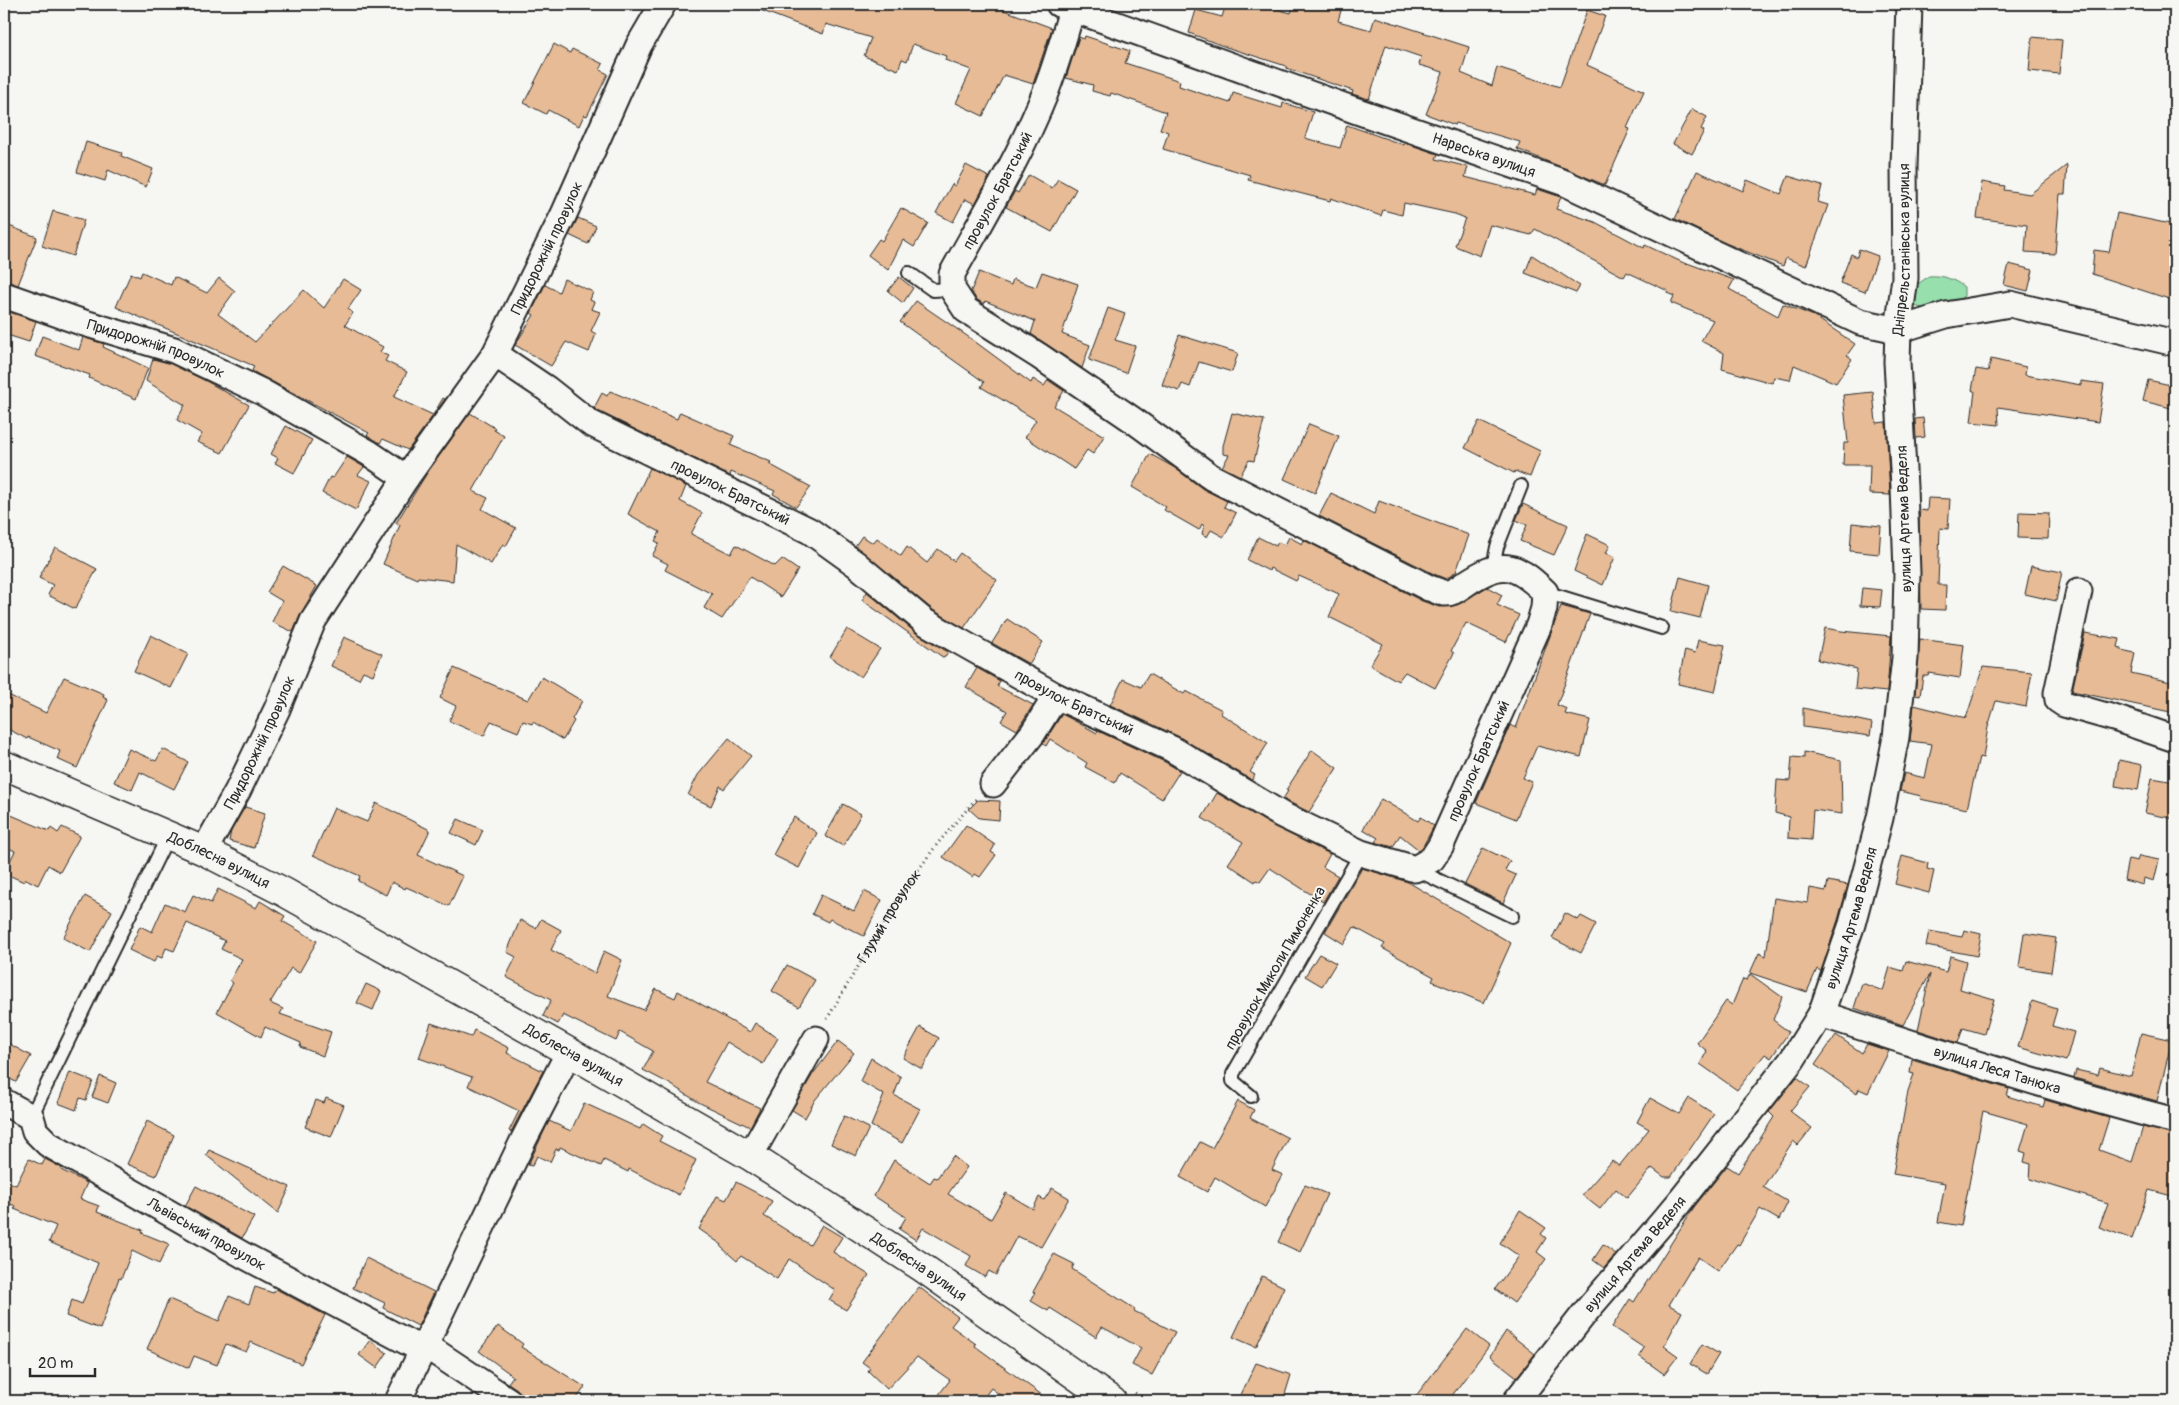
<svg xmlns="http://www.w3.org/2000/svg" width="2179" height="1405" font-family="Pangolin,sans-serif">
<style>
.green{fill:#97dfad;stroke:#61856c}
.building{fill:#e6bb96;stroke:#2b2b2b}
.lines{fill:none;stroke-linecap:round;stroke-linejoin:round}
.service-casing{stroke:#2b2b2b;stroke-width:16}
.minor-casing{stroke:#2b2b2b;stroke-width:29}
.tertiary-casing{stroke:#2b2b2b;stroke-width:31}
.path{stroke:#2b2b2b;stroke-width:3;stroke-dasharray:1 4;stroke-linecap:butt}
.service{stroke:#f6f6f2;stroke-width:12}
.minor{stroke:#f6f6f2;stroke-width:25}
.tertiary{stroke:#f6f6f2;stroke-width:28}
.labels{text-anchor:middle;stroke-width:4;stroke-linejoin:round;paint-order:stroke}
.street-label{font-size:15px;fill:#2b2b2b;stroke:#f6f6f2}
</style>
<rect width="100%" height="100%" fill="#f6f6f2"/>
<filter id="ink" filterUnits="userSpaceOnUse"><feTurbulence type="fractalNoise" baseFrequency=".02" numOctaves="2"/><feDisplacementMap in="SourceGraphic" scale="10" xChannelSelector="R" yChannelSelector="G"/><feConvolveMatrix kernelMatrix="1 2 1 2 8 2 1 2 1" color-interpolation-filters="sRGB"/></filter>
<g filter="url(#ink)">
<path class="green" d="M1929,276C1942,275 1954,279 1964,287V296C1946,309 1933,312 1911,305V289Z"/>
<path class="building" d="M747,4H988L1052,28L1033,84L1004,75L983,116L956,103L971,70L945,60L946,56L913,44L907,61L902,59L898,70L864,56L871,38L826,24L823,34L747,5Z
M1226,4H1258L1291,13L1294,4H1332L1342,7L1338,21L1371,30L1375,17L1469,47L1461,73L1492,86L1497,67L1560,87L1587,10L1605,16L1587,65L1644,91L1627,128L1630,129L1605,185L1517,149L1520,142L1456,123L1455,125L1426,114L1443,72L1419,65L1421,57L1386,45L1369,99L1352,94L1353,91L1286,68V66L1226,47L1189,33L1196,10L1222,17Z
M1085,36L1130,51L1125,63L1180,81L1179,86L1230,103L1233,93L1282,108L1283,103L1313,112L1305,138L1340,148L1347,125L1404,145L1405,143L1438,154L1436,159L1468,167L1465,177L1535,195L1537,189L1561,197L1556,209L1595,222L1644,248L1645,245L1686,264L1687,263L1734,280L1729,289L1778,316L1783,304L1814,316L1855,344L1847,355L1852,359L1836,383L1794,365L1790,380L1774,377L1772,383L1722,369L1724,353L1701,341L1713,320L1671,303L1674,296L1667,293L1668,291L1627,272L1624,277L1535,229L1531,235L1490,225L1480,256L1455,246L1465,218L1455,214L1404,203L1402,215L1383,210L1381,216L1331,198L1330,201L1248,180L1250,175L1163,149L1168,132L1160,129L1166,112L1111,93L1110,96L1092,91L1093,85L1066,78L1079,37L1084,39Z
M2032,37L2062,40L2059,74L2029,71Z
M554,44L570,53L572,49L603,64L600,70L608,74L587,116L584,115L579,126L548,110L546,114L524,103Z
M1692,109L1707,117L1701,129L1704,131L1692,154L1673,144Z
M86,142L122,153L121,156L153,169L146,187L108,170L105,181L77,172Z
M966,165L989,177L975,204L965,199L953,222L936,213L952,184L955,186Z
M2067,165L2065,194H2060L2055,254L2025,252L2027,225L1977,218L1982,182L2005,186L2004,190L2030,194Z
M1697,171L1743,191L1747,180L1781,194L1788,176L1822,186L1818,202L1828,205L1806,266L1786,258L1783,266L1725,243L1675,219Z
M1029,175L1052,188L1058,179L1076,189L1052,232L1006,207L1015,191L1018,193Z
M901,208L928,223L914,247L903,240L888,270L868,255L879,239L882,241Z
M53,211L84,220L73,256L42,246Z
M2117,213L2175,225V289L2171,288L2169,299L2092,274L2094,250L2109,252Z
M578,218L596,226L588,244L569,235Z
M4,224L37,237L18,285L4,281Z
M1859,249L1878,256L1865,292L1840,283L1851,254L1857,257Z
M1532,255L1580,286L1576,293L1525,273Z
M2009,264L2033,270L2028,291L2004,285Z
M142,272L171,285L174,277L207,293L219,278L235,291L218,314L255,342L304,290L324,308L343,279L361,290L348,309L353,313L345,325L383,347L380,352L388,356L385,361L407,372L394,397L433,415L443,398L445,399L408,450L383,439L380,443L367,435L369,433L252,371L254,366L116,307L131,273L140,277Z
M979,272L1011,285L1013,279L1036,287L1042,272L1078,284L1062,334L1090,345L1082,368L1031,334L1035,321L985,301L984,304L976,299L971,291Z
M899,277L913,288L903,303L888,291Z
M564,279L593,292L590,300L594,302L591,309L600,312L591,331L596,334L589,352L566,342L551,366L515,345L534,315L531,313L545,285L559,292Z
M916,301L970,338L1031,383L1033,379L1044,386L1048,380L1064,391L1054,406L1104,436L1093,454L1087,450L1074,469L1025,437L1036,420L981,387L984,382L900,322Z
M1108,308L1125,314L1115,340L1135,346L1126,373L1089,360Z
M4,310L36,321L29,342L4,334Z
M1179,335L1238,353L1232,372L1199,362L1190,387L1182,384L1179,391L1162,385Z
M42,336L79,350L83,337L104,344L103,347L148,368L136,399L89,378L90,375L35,356Z
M153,359L169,363L206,381L249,405L222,453L197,442L202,434L177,420L185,405L146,381Z
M1991,359L2026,367L2025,375L2081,385V381L2104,384L2098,422L1998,407L1999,425L1971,422L1975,391L1972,390L1976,369L1988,371Z
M2148,380L2175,386V409L2143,401Z
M610,391L677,419L680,412L734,436L730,445L771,462L769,464L811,487L796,507L773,494L775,491L731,472L730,476L598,411L594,408L602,393L607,396Z
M1873,392L1876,423L1886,422L1890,495L1869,494L1870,465H1843L1844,443H1848L1843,395Z
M470,413L495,428L494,430L504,436L473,491L488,498L482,509L516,528L506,546L503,544L491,564L456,544L453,581L418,577L417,579L383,564L400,525L396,523L427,473Z
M1232,413L1264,420L1254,461L1249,460L1240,476L1222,467L1229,455L1223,454V446Z
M1923,418L1925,437L1916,438L1915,419Z
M1479,421L1540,451L1530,477L1515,471L1514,473L1465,448Z
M1309,424L1339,436L1315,493L1284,479Z
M286,426L312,440L294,473L275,463L278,458L271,454Z
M1150,454L1175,468L1203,489L1227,501L1224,507L1236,513L1224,537L1211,530L1207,537L1202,534L1204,526L1202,524L1199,530L1164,510L1166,507L1132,487Z
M347,457L364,467L358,475L371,481L356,510L322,493L330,477L333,478Z
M650,468L686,486L680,501L702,513L691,534L731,554L736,545L775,566L782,559L798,570L781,597L750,577L722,619L704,608L712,594L665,570L668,564L652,556L659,543L655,541L660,532L628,514Z
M1331,493L1374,514L1379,501L1469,535L1456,572L1446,579L1434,574L1319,516Z
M1928,498L1950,499L1948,529L1940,528L1938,585H1946L1945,610L1921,609L1919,519L1920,510L1927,511Z
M1523,504L1568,525L1554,555L1520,541L1527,525L1516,520Z
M2019,512L2049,513L2048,539L2018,538Z
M1852,523L1881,526L1879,554L1850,551Z
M1587,534L1610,545L1606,553L1615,557L1603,585L1574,571Z
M862,536L873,543L877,538L901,556L907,547L927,563L938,549L954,561L960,553L997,580L964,628L933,610L855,546Z
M1258,537L1276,546L1278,542L1285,545L1289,537L1302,544L1304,540L1422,601L1439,607L1457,605L1487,587L1502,595L1497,605L1519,615L1506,642L1466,623L1451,651L1454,653L1435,688L1405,672L1398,681L1370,665L1383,644L1329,617L1339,594L1299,576L1296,581L1270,568L1269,571L1247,560Z
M55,547L97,569L75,609L48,595L53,585L39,578Z
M283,566L317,586L301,613L293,632L272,622L282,601L267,592Z
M2031,566L2062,572L2056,601L2025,594Z
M1680,577L1708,585L1700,618L1671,611Z
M1862,588L1882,590L1880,607L1860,606Z
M867,592L916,633L948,652L944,658L862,600Z
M1561,606L1590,614L1557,705L1567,709L1565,714L1590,720L1581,757L1537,746L1523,778L1532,782L1516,819L1476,803L1510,725L1516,728Z
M1007,619L1043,642L1029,664L992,643Z
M1825,628L1841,631L1891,636L1887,692L1855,689L1857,669L1818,660Z
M847,629L880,649L861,677L830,657Z
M2085,633L2120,639L2118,647L2121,648V650L2135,653L2131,673L2175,683V713L2072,691Z
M151,635L188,654L171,688L134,671Z
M344,637L382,654L373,675L363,671L359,679L331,666Z
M1920,639L1964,645L1960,678L1929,673L1928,676H1923L1920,696L1915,695Z
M1698,640L1725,645L1715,692L1678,684L1685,650L1695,653Z
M1983,667L2032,672L2026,707L1996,701L1988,727L1983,758L1979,757L1967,809L1920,799L1921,796L1900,791L1904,773L1925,778L1932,744L1910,741L1914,705L1966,718Z
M454,668L528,700L542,677L582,701L572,719L574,721L563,740L533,722L532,724L523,721L518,732L491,721L484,736L449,721L456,706L440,698Z
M977,668L1000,681L997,686L1033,705L1017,730L1001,721L1007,711L966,687Z
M1149,674L1184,694L1186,691L1222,710L1221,714L1268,743L1250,772L1255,775L1252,780L1179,737L1110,705L1123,679L1141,687Z
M64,677L104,694L103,697L108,700L77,768L57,759L60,751L28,737L27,739L4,727V693L46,713Z
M1803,708L1872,723L1870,736L1803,727Z
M1062,714L1097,733L1098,731L1165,762L1180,771L1162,799L1120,773L1115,783L1085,767L1087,763L1050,739L1046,746L1043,744Z
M729,738L751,756L724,789L720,786L711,806L688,795L698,775Z
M129,749L156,761L163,749L188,762L174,789L140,772L132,790L114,782Z
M1312,750L1337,768L1309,812L1283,799L1288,791L1286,790Z
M1804,752L1841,760L1842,814L1813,810L1811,840L1788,838L1789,817L1775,813L1777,780L1790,781L1792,757L1804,758Z
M2119,760L2142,765L2138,790L2115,786Z
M2152,778L2175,782V819L2145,813Z
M1217,793L1275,827L1330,854L1323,867L1338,876L1323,902L1270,868L1260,882L1256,880L1255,882L1228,864L1243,842L1202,818Z
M1381,799L1418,821L1421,817L1434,826L1422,848L1419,850L1400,835L1393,847L1375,842L1378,838L1363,829Z
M978,800L1000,801L999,820L979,818L969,809Z
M376,803L430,830L418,855L463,876L449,906L406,887L405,889L392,882L386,895L358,881L360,876L313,855L334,808L367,822Z
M843,804L861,814L843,846L825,836Z
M245,807L265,813L254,848L229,841L231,831Z
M4,812L49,831L51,828L58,833L62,827L80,836L60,872L48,865L38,885L26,879L24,882L4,873L15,851L4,846Z
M794,817L817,833L799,868L773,855L781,840L779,838Z
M458,819L483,830L476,845L451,833Z
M966,825L995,845L991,852L996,855L980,877L975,874L973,877L943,857Z
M1483,848L1510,861L1505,870L1516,875L1503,903L1465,884Z
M1902,856L1928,863L1927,869L1934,871L1929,893L1895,884Z
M2139,856L2159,860L2154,881L2144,878L2143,885L2124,880L2128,859L2137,861Z
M1362,868L1408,882L1511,943L1484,1003L1432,981L1434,977L1382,948L1385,944L1354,927L1344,944L1325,932Z
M1828,881L1848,885L1838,920L1821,971L1817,969L1807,992L1750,973L1759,953L1766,956L1774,898L1808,903L1810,888L1826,891Z
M218,889L256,908L260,901L285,916L282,921L317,941L299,973L291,968L270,1003L283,1009L280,1014L331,1032L323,1056L300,1047L301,1043L265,1027L261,1037L217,1012L233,983L230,981L242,959L221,949L225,941L187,923L174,951L166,948L162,958L157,956L154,962L129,950L140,926L152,932L165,903L185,912L193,895L211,903Z
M864,891L882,900L864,936L830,919L828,922L812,914L821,895L854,911Z
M85,896L112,911L90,952L63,938Z
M1565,913L1578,920L1581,916L1596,924L1581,953L1552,938Z
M541,919L561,930L551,950L595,973L604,951L622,960L608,996L644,1010L656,989L675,998L678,991L750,1032L755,1023L778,1038L763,1064L727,1042L705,1082L760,1108L750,1127L698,1102L670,1084L643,1070L653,1051L620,1032L616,1041L563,1015L558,1024L543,1016L551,1000L506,977L516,957L507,952L520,920L536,928Z
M1964,930L1981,934L1977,956L1926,946L1929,931L1962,937Z
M2024,933L2056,938L2051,972L2019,967Z
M1319,954L1336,963L1322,986L1305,976Z
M1950,956L1966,961L1960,989L1994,999L1984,1034L1963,1028L1958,1043L1918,1030L1930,974L1903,1025L1854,1008L1862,983L1883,991L1890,967L1903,971L1906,961L1946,972Z
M787,965L815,980L799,1007L772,991Z
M1750,974L1782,997L1773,1020L1789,1032L1771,1058L1765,1054L1737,1090L1700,1064L1707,1051L1697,1043L1726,1001L1732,1005L1743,979L1747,980Z
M366,984L381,991L373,1010L357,1003Z
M2032,1001L2057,1009L2052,1026L2074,1032L2066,1061L2018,1047Z
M431,1023L471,1037L474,1030L509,1048L507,1053L543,1071L511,1132L509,1131L519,1111L468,1086L472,1077L419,1058Z
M920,1027L939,1038L922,1069L903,1058Z
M2141,1033L2172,1040L2157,1101L2074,1078L2076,1070L2098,1075L2100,1068L2131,1076Z
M1836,1035L1862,1053L1867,1044L1889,1051L1868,1093L1859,1089L1857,1094L1815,1065Z
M4,1041L31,1056L16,1082L4,1076Z
M838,1041L854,1053L815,1100L805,1118L792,1110L813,1074Z
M871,1058L901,1077L894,1095L920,1109L902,1143L871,1126L884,1095L860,1081Z
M1912,1059L2009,1089L2007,1096L2043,1107L2045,1100L2109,1118L2099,1150L2132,1162L2143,1127L2175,1135V1185L2172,1196L2149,1190L2132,1239L2099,1227L2108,1203L2030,1179L2031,1164L2024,1162L2026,1153L2020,1151L2028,1124L1983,1111L1961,1226L1938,1222L1945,1183L1893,1174L1908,1091L1914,1074L1910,1073Z
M70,1072L93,1081L86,1100L80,1098L76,1110L58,1103Z
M100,1076L116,1083L108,1103L92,1097Z
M1797,1077L1810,1087L1790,1111L1812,1128L1798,1145L1793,1141L1763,1187L1788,1202L1779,1220L1760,1209L1739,1245L1737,1244L1718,1271L1698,1257L1669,1305L1682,1312L1664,1346L1678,1356L1664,1374L1639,1356L1644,1348L1612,1327L1630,1299L1634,1302L1694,1207L1727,1166L1738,1173L1774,1117L1769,1112Z
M326,1098L344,1105L331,1137L305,1127L316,1100L324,1103Z
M1650,1098L1679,1114L1689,1098L1714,1114L1671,1177H1664L1652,1168L1627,1198L1616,1189L1600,1209L1582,1195L1612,1161L1619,1166L1649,1129L1637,1122Z
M1238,1101L1254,1110L1250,1118L1288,1138L1272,1170L1283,1175L1265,1207L1215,1177L1207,1192L1180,1177L1200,1142L1212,1148Z
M584,1103L640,1129L643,1124L662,1136L659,1141L696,1160L679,1195L629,1169L628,1172L604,1160L601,1166L560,1147L559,1150L556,1149L550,1162L537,1156L532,1166L528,1165L549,1121L571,1131Z
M844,1116L869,1128L856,1156L831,1144Z
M147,1121L174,1135L156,1176L127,1164Z
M209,1150L290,1187L278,1213L206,1155Z
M953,1156L967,1167L948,1194L991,1219L1006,1193L1033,1209L1039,1197L1044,1200L1052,1188L1069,1198L1041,1247L1017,1236L996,1275L989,1271L985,1277L966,1266L971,1256L923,1228L916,1240L899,1229L906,1217L874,1196L894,1160L930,1183L934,1177L937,1178Z
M29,1159L42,1165L45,1159L62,1168L61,1170L87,1183L80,1199L99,1206L97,1212L143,1230L142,1233L169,1244L159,1264L132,1251L121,1279L119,1278L100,1329L66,1316L72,1300L82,1304L98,1263L49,1242L56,1226L14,1209L16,1206L4,1202V1180L16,1185Z
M736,1182L772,1201L764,1216L810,1245L822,1225L842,1237L833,1252L869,1275L846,1310L829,1300L835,1290L789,1259L777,1279L741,1256L737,1261L721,1247L722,1245L699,1229L717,1196L726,1200Z
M1305,1185L1327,1194L1300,1252L1278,1242Z
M196,1186L254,1217L242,1238L185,1206Z
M1520,1210L1546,1228L1541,1234L1546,1238L1537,1252L1546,1259L1514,1303L1495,1289L1519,1256L1500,1243Z
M1603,1245L1616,1254L1604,1268L1593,1260Z
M1054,1254L1074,1264L1072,1269L1135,1309L1134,1311L1175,1332L1152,1375L1132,1365L1141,1348L1102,1327L1096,1337L1050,1308L1048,1311L1031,1301L1035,1293L1033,1292Z
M366,1258L434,1292L418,1326L383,1308L385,1303L353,1288Z
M1262,1276L1284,1287L1256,1347L1233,1337Z
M255,1287L273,1293L276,1289L325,1315L301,1364L251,1342L246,1352L226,1344L217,1365L194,1356L189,1368L147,1349L169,1299L219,1321L229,1296L249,1304Z
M919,1287L958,1317L951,1326L976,1344L975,1346L1050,1401H1008L991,1388L981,1401H934L950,1380L917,1357L887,1389L868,1371L870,1368L862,1362Z
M498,1326L523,1344L521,1347L585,1387L575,1401H550L539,1393L533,1401H530L522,1397L517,1389L508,1383L513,1376L479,1351Z
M1467,1329L1489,1346L1448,1401H1412Z
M1506,1331L1535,1354L1517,1377L1490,1356Z
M370,1340L387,1353L377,1368L359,1355Z
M1702,1344L1719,1354L1707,1374L1690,1364Z
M1256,1363L1291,1375L1283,1401H1238Z"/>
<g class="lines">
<g class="service-casing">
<path id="service" d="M909,273L933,290L952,289
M1493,567L1497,547L1521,486
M1545,592L1662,628
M1415,869L1512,916
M1251,1096L1233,1081V1074L1361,853
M31,1117L168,836"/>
</g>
<g class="minor-casing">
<g id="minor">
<path id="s2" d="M1059,4L1360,112L1565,183L1860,322L1898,330L1946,315L2010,304L2175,343"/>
<path id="s3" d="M4,295L81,322L174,350L262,392L369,453L406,478"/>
<path id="s4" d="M495,354L547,389L590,423L810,531L856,564L925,622L1056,696L1172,749L1282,815L1361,853L1415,869L1432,859L1441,845L1539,625L1544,608L1545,592C1514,562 1501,560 1465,584C1459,588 1452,594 1444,593C1440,593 1434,589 1429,588L1211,477L1133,420L1039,356L966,310L952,289V274C984,216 1019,158 1044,96C1055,68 1064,38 1072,9"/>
<path d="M2079,591L2057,693L2058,700L2064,704L2117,719L2175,739"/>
<path d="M993,784L1033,733L1056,696"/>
<path id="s5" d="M204,851L238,790L277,709L313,621L406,478L495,354L564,214L639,45L663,4"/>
<path id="s6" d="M1821,1014C1938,1052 2055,1090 2175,1121"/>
<path id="s7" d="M4,1102L31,1117L35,1131L48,1144L243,1255L411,1344L434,1351L509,1401"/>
<path d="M750,1156L816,1039"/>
<path d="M398,1401L524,1139L569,1052"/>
<path id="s8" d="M1516,1401L1588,1309L1678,1204L1792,1060L1821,1014L1852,924L1880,818L1896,737L1905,658L1907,573L1904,487L1897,362L1898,330L1905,278L1904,167L1909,4"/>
</g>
</g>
<g class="tertiary-casing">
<g id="tertiary">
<path id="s9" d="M4,765L204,851L284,892L569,1052L750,1156L923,1268L1112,1401"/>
</g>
</g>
<g class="path">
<path id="s1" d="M827,1019L901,894L938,843L976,799"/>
<path d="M1135,1393L1147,1401"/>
</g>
<use href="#service" class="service"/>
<use href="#minor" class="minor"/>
<use href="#tertiary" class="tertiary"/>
</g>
</g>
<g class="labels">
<g class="street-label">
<text dy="5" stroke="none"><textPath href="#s2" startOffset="451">Нарвська вулиця</textPath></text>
<text dy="5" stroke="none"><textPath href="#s4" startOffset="2178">провулок Братський</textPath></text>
<text dy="5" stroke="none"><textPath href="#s8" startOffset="1269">Дніпрельстанівська вулиця</textPath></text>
<text dy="5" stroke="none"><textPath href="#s5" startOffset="696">Придорожній провулок</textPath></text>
<text dy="5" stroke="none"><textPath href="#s3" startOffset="161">Придорожній провулок</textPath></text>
<text dy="5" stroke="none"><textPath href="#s4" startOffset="274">провулок Братський</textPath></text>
<text transform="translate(1904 519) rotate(-92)" y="5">вулиця Артема Веделя</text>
<text dy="5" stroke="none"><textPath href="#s4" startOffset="679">провулок Братський</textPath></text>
<text dy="5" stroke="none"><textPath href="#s5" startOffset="122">Придорожній провулок</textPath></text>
<text dy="5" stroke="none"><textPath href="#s4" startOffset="1188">провулок Братський</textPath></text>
<text dy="5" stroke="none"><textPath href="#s9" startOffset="235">Доблесна вулиця</textPath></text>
<text dy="5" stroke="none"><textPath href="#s1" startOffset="120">Глухий провулок</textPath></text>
<text dy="5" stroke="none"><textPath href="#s8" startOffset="594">вулиця Артема Веделя</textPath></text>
<text transform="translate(1275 968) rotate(-60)" y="5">провулок Миколи Пимоненка</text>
<text dy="5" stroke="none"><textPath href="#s9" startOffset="640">Доблесна вулиця</textPath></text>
<text dy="5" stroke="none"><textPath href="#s6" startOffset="185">вулиця Леся Танюка</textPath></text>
<text dy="5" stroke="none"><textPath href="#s7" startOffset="246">Львівський провулок</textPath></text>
<text dy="5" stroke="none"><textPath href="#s8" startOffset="189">вулиця Артема Веделя</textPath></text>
<text dy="5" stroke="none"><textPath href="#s9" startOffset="1045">Доблесна вулиця</textPath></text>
</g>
</g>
<rect width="2179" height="1405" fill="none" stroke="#f6f6f2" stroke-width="20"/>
<rect x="10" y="10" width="2159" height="1385" fill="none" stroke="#2b2b2b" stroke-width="2" filter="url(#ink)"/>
<path d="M30 1368v8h65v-8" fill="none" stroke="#2b2b2b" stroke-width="2.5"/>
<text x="38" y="1368" font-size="15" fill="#2b2b2b" stroke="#f6f6f2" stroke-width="4" paint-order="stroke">20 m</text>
</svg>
